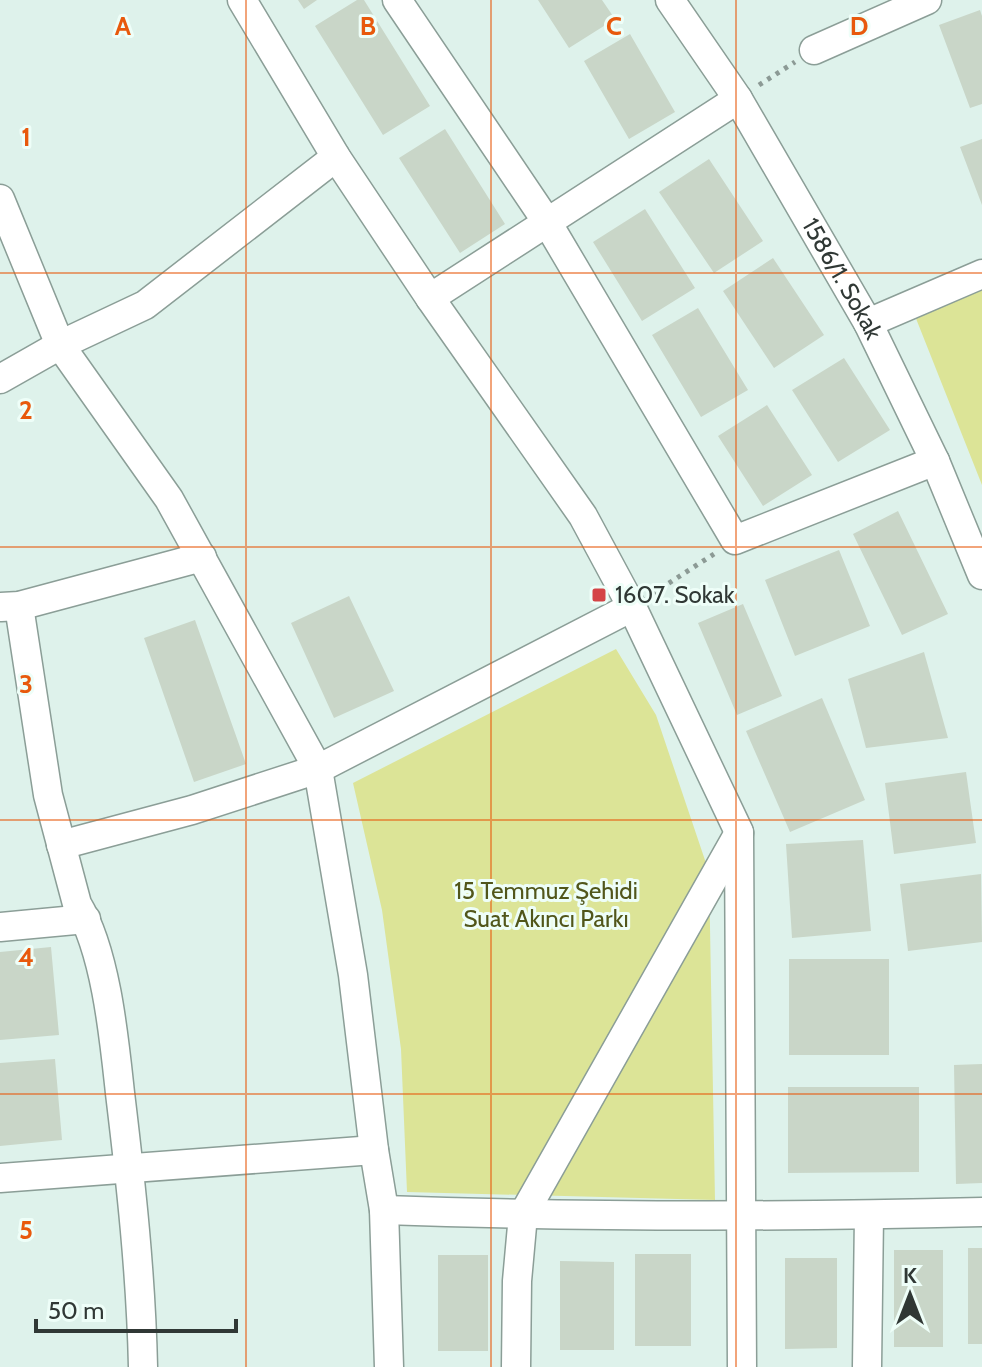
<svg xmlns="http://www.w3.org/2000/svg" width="982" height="1367" font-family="Cabin,sans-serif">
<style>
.green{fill:#dce497}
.building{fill:#c9d6c8}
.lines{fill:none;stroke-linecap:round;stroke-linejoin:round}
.minor-casing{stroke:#8b9e97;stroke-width:31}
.path{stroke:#8c9a95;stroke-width:5;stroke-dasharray:4 6;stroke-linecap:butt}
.minor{stroke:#fff;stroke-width:28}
.grid{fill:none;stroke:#e8590c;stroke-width:2;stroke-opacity:0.55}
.poi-dot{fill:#d44446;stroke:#eefef8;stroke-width:3}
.labels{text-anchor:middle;stroke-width:6;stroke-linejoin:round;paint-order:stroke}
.street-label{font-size:24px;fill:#303835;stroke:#eefef8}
.poi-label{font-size:24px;fill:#303835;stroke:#eefef8;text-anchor:start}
.park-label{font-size:24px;fill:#51561a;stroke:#eefef8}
.grid-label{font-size:26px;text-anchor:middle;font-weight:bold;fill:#e8590c;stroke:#eefef8;stroke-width:6;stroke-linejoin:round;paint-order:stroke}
</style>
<rect width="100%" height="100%" fill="#def2eb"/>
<path class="green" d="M982,290V485L915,316Z
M616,649L656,715L709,872L715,1200L407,1192L401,1049L382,910L353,783Z"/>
<path class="building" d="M298,0H317L304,9Z
M357,0H364L430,106L383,135L315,26Z
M538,0H602L615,19L569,48Z
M980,10L982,16V104L970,108L939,25Z
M630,34L675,112L629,139L584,61Z
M445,129L505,224L460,253L399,158Z
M982,139V205L960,147Z
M709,159L763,241L714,273L659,192Z
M645,209L695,288L642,321L593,242Z
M773,258L824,335L774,368L723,291Z
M698,308L748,390L701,417L652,335Z
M844,358L890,430L838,462L792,390Z
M767,405L812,475L763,506L718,436Z
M898,511L948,614L902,635L853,534Z
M839,550L870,626L795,656L765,580Z
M349,596L394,691L334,718L291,623Z
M743,604L782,696L737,715L698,623Z
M195,620L246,764L194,782L144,638Z
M924,652L948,738L866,748L848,679Z
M822,698L865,800L790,832L746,731Z
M966,772L976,843L894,854L885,783Z
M863,840L871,931L792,938L786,844Z
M981,874L982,942L908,951L900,884Z
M51,947L59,1035L0,1040V952Z
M789,959H889V1055H789Z
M55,1059L62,1140L0,1146V1063Z
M982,1064V1183L956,1184L954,1065Z
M788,1087H919V1172L788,1173Z
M968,1248H982V1344H968Z
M894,1250H943V1347H894Z
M635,1254H691V1346H635Z
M438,1255H488V1351H438Z
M785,1258H837V1348L785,1349Z
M560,1261L614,1262V1350H560Z"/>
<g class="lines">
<g class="minor-casing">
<g id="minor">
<path d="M242,0L336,157L430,298L583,516L632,607L739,832L742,1367"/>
<path d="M397,0L547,222L735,540L935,461"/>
<path id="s1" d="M670,0L738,99L868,323L935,461L982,575"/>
<path d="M814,50L927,0"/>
<path d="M0,199L60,345L169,499L318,769L353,975L374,1150L384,1210L389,1367"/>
<path d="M430,298L738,99"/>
<path d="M868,323L982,274"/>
<path d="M0,379L60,345L145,305L336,157"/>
<path d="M19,606L48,795L77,904C106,952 114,1037 120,1093C131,1184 141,1275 143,1367"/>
<path d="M1,607L19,606L202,557"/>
<path d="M61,845L192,810L318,769L632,607"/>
<path d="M0,927L86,919"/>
<path d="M0,1178L374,1150"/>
<path d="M384,1210C583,1217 783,1217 982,1212"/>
<path d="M516,1367L517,1281L523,1215L739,833"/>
<path d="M867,1367L869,1215"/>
</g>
</g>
<path class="path" d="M759,85L795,62
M652,594L714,554"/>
<use href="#minor" class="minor"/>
</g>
<path class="grid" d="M246,0V1367M491,0V1367M736,0V1367M0,273H982M0,547H982M0,820H982M0,1094H982"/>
<rect class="poi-dot" x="591" y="587" width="16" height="16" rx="4"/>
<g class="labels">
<g class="street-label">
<text dy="8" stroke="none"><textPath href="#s1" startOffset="328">1586/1. Sokak</textPath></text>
</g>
<g class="poi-label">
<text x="615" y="603">1607. Sokak</text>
</g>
<g class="park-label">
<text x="546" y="899">15 Temmuz Şehidi<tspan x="546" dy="28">Suat Akıncı Parkı</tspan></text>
</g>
</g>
<g class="grid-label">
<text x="123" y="35">A</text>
<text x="368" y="35">B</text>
<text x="614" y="35">C</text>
<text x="859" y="35">D</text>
<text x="26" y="146">1</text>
<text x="26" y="419">2</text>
<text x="26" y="693">3</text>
<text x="26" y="966">4</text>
<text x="26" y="1239">5</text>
</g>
<g transform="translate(910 1295)" stroke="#eefef8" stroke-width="6" paint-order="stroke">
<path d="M0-6L14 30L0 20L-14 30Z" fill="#303835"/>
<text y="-12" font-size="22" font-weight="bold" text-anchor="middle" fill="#303835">K</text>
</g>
<path d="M36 1319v12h200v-12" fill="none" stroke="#303835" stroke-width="4"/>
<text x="48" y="1319" font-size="24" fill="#303835" stroke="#eefef8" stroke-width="6" paint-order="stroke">50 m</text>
</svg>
